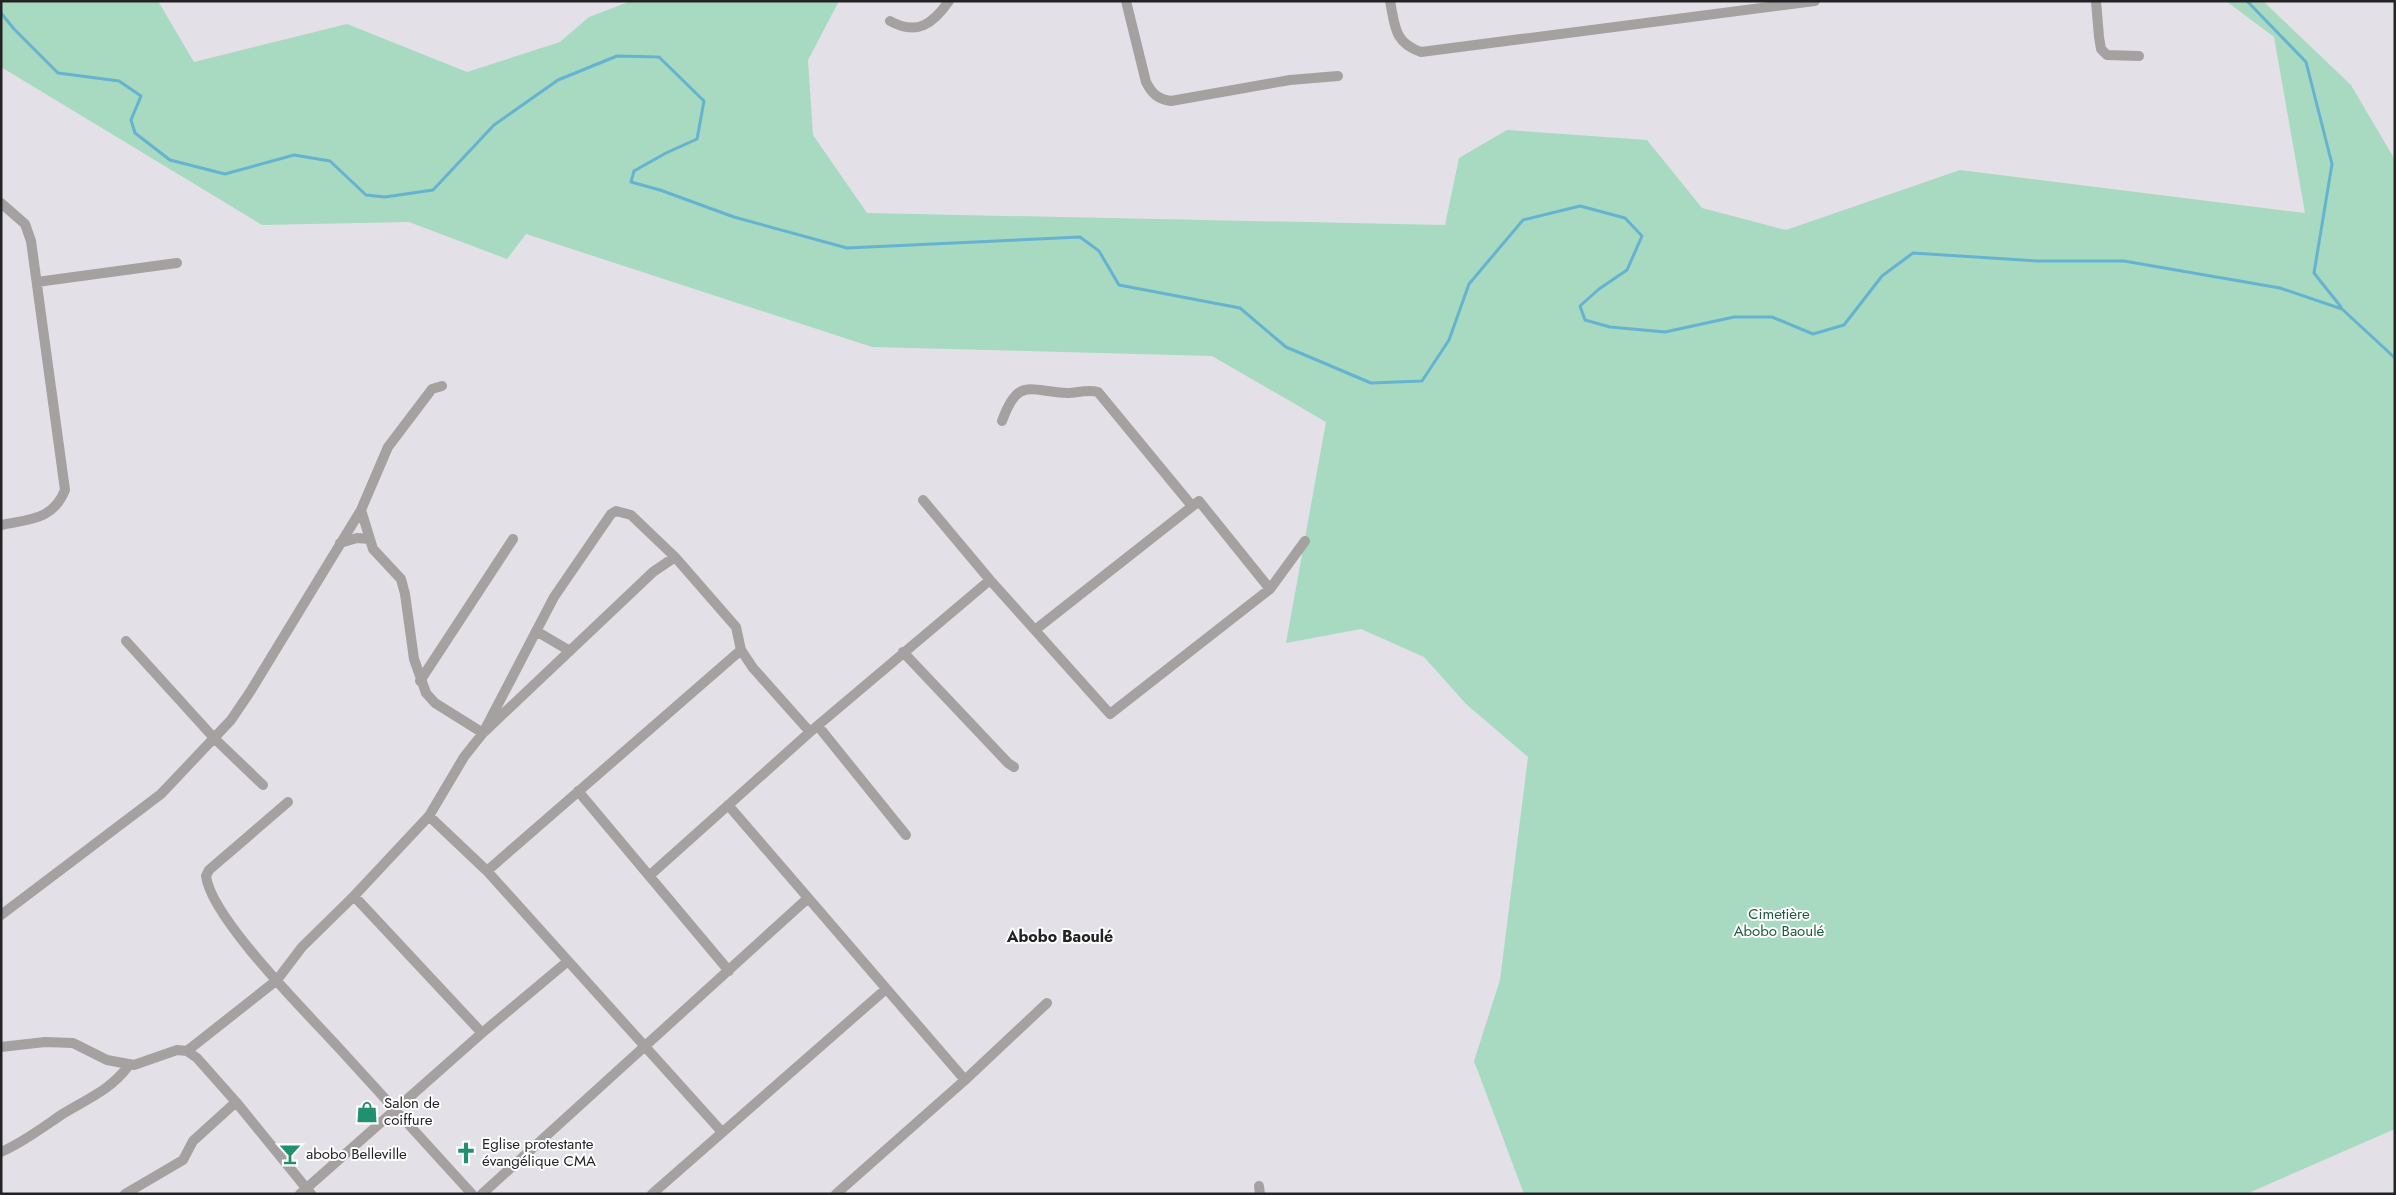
<svg xmlns="http://www.w3.org/2000/svg" width="2396" height="1195" font-family="Jost,sans-serif">
<style>
.green{fill:#a7dac0}
.lines{fill:none;stroke-linecap:round;stroke-linejoin:round}
.stream{stroke:#65b3d1;stroke-width:3}
.minor{stroke:#a5a1a1;stroke-width:10}
.labels{text-anchor:middle;stroke-width:4;stroke-linejoin:round;paint-order:stroke}
.park-label{font-size:15px;fill:#215841;stroke:#fff}
.poi-label{font-size:15px;fill:#232225;stroke:#fff;text-anchor:start}
.neighbourhood-label{font-size:16px;font-weight:bold;fill:#232225;stroke:#fff}
</style>
<rect width="100%" height="100%" fill="#e3e1e7"/>
<path class="green" d="M1,1H158L194,62L347,24L467,72L560,42L589,17L631,1H839L808,60L813,135L867,213L1445,225L1459,158L1507,130L1647,140L1702,208L1786,230L1960,170L2305,213L2274,37L2226,1H2263L2351,85L2395,160V1129L2246,1194H1524L1474,1061L1500,980L1528,757L1466,704L1424,657L1361,629L1286,643L1326,422L1212,356L872,347L526,234L507,259L409,222L262,225L1,67Z"/>
<g class="lines">
<path class="stream" d="M2247,1L2306,62L2332,164L2314,273L2341,307
M1,13L14,29L58,73L119,81L141,96L131,120L135,133L170,160L225,174L294,155L330,161L366,195L385,197L433,190L494,125L558,80L617,56L659,57L704,101L697,139L666,153L634,171L631,182L660,190L734,217L847,248L1080,237L1099,251L1119,285L1240,308L1286,347L1371,383L1422,381L1449,340L1469,284L1523,220L1580,206L1625,218L1642,236L1627,270L1599,289L1580,306L1585,320L1610,327L1665,332L1734,317H1772L1813,334L1844,325L1882,276L1913,253L2037,261H2124L2280,288L2342,309L2395,358"/>
<path class="minor" d="M1126,1L1146,82C1152,94 1158,99 1171,101L1290,80L1338,76
M1390,1C1395,26 1394,43 1421,52L1815,1
M2096,1L2099,37L2101,49L2107,55L2139,56
M890,21C917,36 933,24 949,1
M1,203L25,224L31,241L65,490C53,520 30,519 1,525
M37,282L177,263
M1002,421C1018,377 1028,391 1067,393C1077,393 1087,389 1098,392L1192,506
M923,500L990,580
M361,510L373,549L401,579L405,594L414,659L426,693L435,703L483,733L554,597L611,514L616,511L631,515L675,557L736,627L741,650L753,668L810,732
M340,543L357,538L370,539
M1035,630L1199,501L1270,589
M536,631L570,651
M126,641L214,738L263,785
M903,652L1008,763L1014,767
M420,681L513,539
M818,726L906,835
M578,791L729,971
M288,802L209,870L206,876C211,918 307,1013 338,1047C383,1096 427,1145 472,1194
M728,805L965,1080
M429,816L487,871L722,1132
M487,871L741,650
M649,876L810,732L990,580L1110,714L1270,589L1305,541
M354,896L482,1033
M1,915L161,794L231,720L250,692L361,510L388,447L432,389L442,386
M1,1047L45,1042L73,1043L107,1060L134,1065L177,1050L187,1051L197,1058L236,1102L311,1194
M187,1051L277,980L302,947L354,896L429,816L464,757L483,733L653,572L675,557
M1,1152C22,1143 42,1128 61,1115C87,1099 111,1090 129,1065
M1259,1186L1260,1194
M125,1194L183,1160L193,1141L236,1102
M300,1194L482,1033L568,961
M482,1194L807,899
M652,1194L886,989
M836,1194L965,1080L1047,1003"/>
</g>
<defs>
<g id="shop-bare" transform="scale(1.725)"><path d="M-5-2.5h2.3a2.7 3.5 0 0 1 5.4 0H5L5.5 6h-11ZM-1.5-2.5h3a1.5 2.3 0 0 0-3 0Z" fill="#209071" stroke="#fff" stroke-width="2.5" paint-order="stroke"/></g>
<g id="church-bare" transform="scale(1.725)"><path d="M-1.2-6h2.4v3.5h3.3v2.4h-3.3V6h-2.4V-.1h-3.3v-2.4h3.3Z" fill="#209071" stroke="#fff" stroke-width="2.5" paint-order="stroke"/></g>
<g id="bar-bare" transform="scale(1.725)"><path d="M-6-5H6L.8 .8V4.5H3.5V6h-7V4.5H-.8V.8Z" fill="#209071" stroke="#fff" stroke-width="2.5" paint-order="stroke"/></g>
</defs>
<g fill-rule="evenodd">
<use href="#shop-bare" x="367" y="1112"/>
<use href="#church-bare" x="466" y="1153"/>
<use href="#bar-bare" x="290" y="1154"/>
</g>
<g class="labels">
<g class="park-label">
<text x="1779" y="919">Cimetière<tspan x="1779" dy="17">Abobo Baoulé</tspan></text>
</g>
<g class="poi-label">
<text x="384" y="1108">Salon de<tspan x="384" dy="17">coiffure</tspan></text>
<text x="482" y="1149">Eglise protestante<tspan x="482" dy="17">évangélique CMA</tspan></text>
<text x="306" y="1159">abobo Belleville</text>
</g>
<g class="neighbourhood-label">
<text x="1060" y="942">Abobo Baoulé</text>
</g>
</g>
<rect width="2396" height="1195" fill="none" stroke="#232225" stroke-width="5"/>
</svg>
